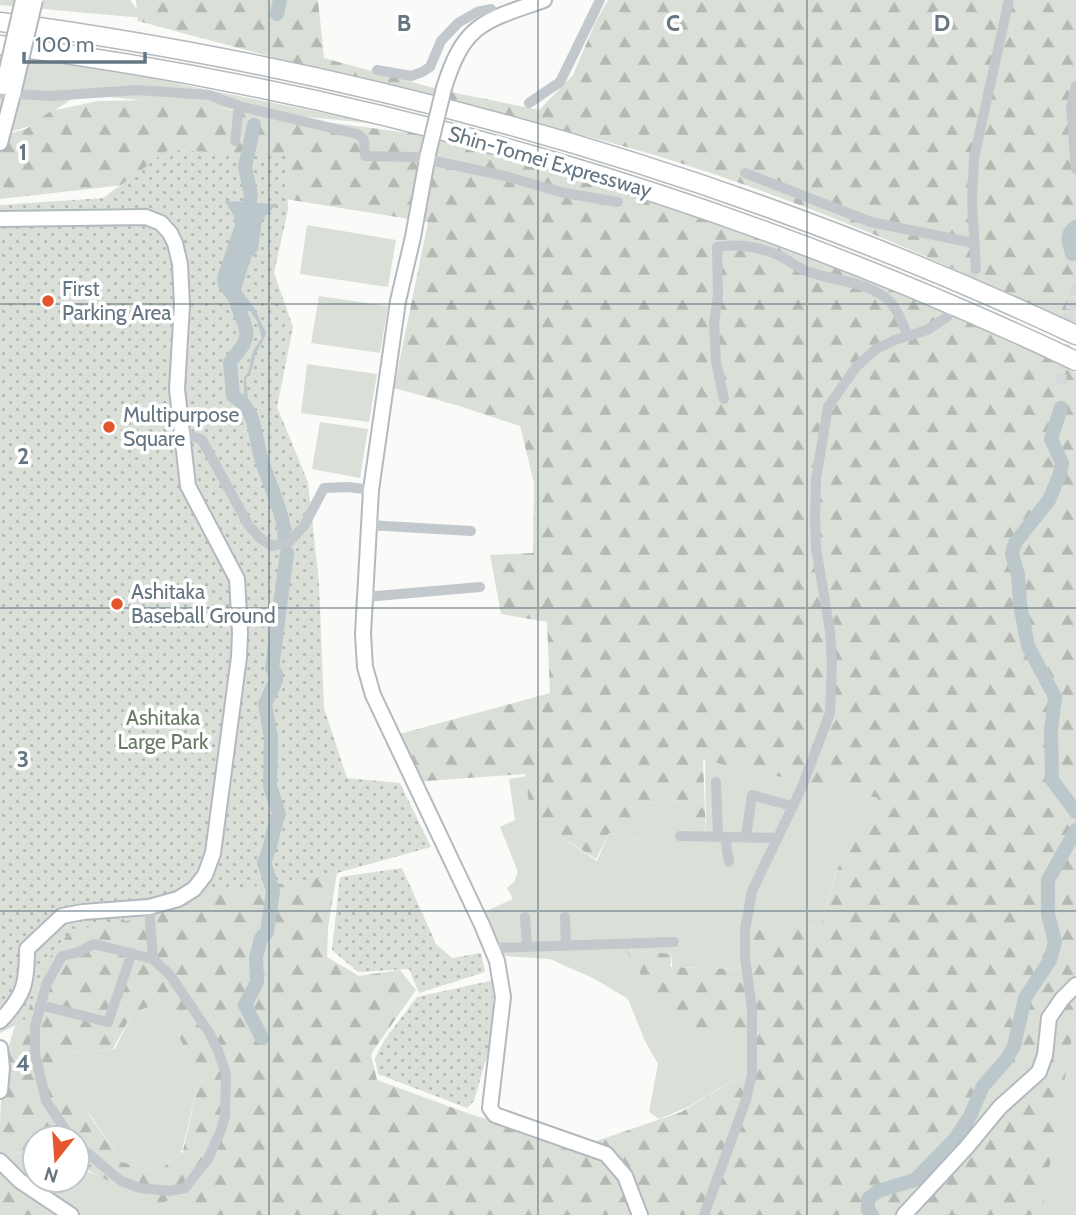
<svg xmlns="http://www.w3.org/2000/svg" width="1076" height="1215" font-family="Cabin,sans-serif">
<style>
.grass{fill:#dadfd7}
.forest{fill:url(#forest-firs);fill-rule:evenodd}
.park{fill:url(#park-dots)}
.water{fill:#bbc7cb}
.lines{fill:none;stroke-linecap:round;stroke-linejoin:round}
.river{stroke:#bbc7cb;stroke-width:14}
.street-tunnel{stroke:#d5d9db;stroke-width:10;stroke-dasharray:10 5;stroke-linecap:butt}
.secondary-casing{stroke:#b3babf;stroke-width:18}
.highway-casing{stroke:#b4b9bd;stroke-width:21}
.street{stroke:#c3c8cc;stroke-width:10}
.secondary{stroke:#fff;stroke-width:14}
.highway{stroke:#fff;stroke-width:18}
.secondary-bridge-casing{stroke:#b3babf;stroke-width:18;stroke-linecap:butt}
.secondary-bridge{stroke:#fff;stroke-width:14}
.grid{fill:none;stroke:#657683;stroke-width:2;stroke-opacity:0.55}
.poi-dot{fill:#e4572e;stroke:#fff;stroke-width:2.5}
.labels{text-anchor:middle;stroke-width:7;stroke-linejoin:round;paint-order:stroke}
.street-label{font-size:21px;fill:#657683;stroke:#fff}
.poi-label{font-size:21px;fill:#657683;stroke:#fff;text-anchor:start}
.park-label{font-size:21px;fill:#687a64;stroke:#fff}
.grid-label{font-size:23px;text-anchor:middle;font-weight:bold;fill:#657683;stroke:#fff;stroke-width:7;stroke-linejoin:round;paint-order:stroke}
</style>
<defs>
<pattern id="forest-firs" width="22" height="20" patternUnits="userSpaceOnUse" patternTransform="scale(1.75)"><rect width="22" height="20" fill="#dadfd7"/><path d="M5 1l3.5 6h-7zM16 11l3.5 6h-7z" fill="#b4b9b4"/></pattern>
<pattern id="park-dots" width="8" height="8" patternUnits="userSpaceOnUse" patternTransform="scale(1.75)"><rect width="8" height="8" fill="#dadfd7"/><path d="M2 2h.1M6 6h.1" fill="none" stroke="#b4b9b4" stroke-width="1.8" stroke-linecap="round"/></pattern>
</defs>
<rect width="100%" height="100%" fill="#fafaf8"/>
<path class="grass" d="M0,0H130L143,18L0,5Z
M0,51L36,55L378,124L80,94L30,126L0,135Z
M307,225L396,240L388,287L300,274Z
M319,296L388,306L380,353L311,343Z
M307,364L377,374L369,422L301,413Z
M320,422L368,429L360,478L312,469Z
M705,760L878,798L836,872L820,927L750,930L740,969L672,967V954L626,950L755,1031L754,1068L688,1107L659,1119L649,1112L658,1064L645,1041L628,999L595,979L550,959L506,956L494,947L482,913L513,899L507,888L514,882L518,872L500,827L515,820L509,779L528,776L532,825L559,836L597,861L609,833L637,840L645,803L685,800L706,834Z
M153,1004L172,1021L199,1080L182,1150L159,1172L122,1162L90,1115L60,1083L57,1063L61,1054L115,1049L133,1012Z
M1076,1029V1215H1005L1071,1043Z
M35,1147V1180H77V1165L88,1172L170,1199L186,1198L189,1215H67L2,1171L0,1172V1154L5,1159Z"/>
<path class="forest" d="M136,0H318L324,58L441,90L539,110L573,75L595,23L608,0H1076V325C941,261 801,200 658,156C590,136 521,120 452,101L440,136L448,141L741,230L1002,332L1076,373V1029L1071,1043L1041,1215H189L186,1198L170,1199L153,1209L142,1197L77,1165V1138H35V1146L3,1160L0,1155C0,1110 0,1064 17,1021C29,987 49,955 65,923L188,893L337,873L328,928L327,957L359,976L400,970L416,990L373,1051L371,1056L377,1080L470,1114L579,1147L681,1112L754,1068L753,1042L758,1032L676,1033L626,950L672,954L670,967L740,969L745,930L820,927L837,870L878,798L703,760L706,839L685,800L645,803L637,840L609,833L596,859L559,836L532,825L525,774L413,782L392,736L550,693L547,622L501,614L490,555L533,553L534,483L520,426L456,405L394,388L428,222L168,180L0,199V136L26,129L51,111L98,101L158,100L432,136L439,102L138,21ZM154,1005L172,1021L199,1080L182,1155L181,1151L159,1172L122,1162L84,1108L60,1083L59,1059L61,1054L113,1049L133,1012Z
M2,1171L67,1215H0V1172Z"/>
<path class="park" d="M168,150L286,155L288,210L274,273L293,327L277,407L308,482L319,583L324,708L347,778L400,783L431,847L308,881L188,893L138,919L71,930L48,960L24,1021L0,1033V205L103,198Z
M402,868L436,944L452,958L481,953L485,972L419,993L409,969L358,972L332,950L340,877Z
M494,980L492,1038L474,1101L467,1108L378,1074L375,1058L385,1039L417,997Z"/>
<path class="water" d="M225,201L277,204L262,220L258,250L251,258L241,290L255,309L266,333C264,341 258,348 255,356C253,365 253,371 246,379L249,411L244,405V377L248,373L253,351L262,338L257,321L250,311H246L240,316L218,287L217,277L235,225L234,216Z"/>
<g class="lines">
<path class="river" d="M277,14L280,0
M246,221L251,195L245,167L254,125
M1072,254C1069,242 1065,234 1076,227
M235,298C245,332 257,331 230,362L233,396C242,402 247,406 251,416C256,428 257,444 261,458C269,485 284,512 285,540
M1061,408L1051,439L1062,463L1060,474L1049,500L1015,543L1012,554L1018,575L1020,604L1028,646L1055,697L1051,730L1052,780L1076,812
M262,1038L245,1005L257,982L256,957L261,939L267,932L273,891L264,862C272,847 272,830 279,814L270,786L271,737L265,704L276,680V674L272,668L287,553
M872,1215L868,1210V1199L878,1191L915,1180L955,1139L970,1116L983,1086L1006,1060L1014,1046L1025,998L1050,960L1055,942L1048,914V880L1076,830"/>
<path class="street-tunnel" d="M953,307L976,269
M1061,384L1067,322L1076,286"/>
<g class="secondary-casing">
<path id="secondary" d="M444,88C464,23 484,21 544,0
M0,143L14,90
M428,154L413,237L398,301L371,490L363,634L365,667L373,695L482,925L497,961L503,997L490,1108L495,1115L606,1154L625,1176L640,1215
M0,219L146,217L161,223L170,233L175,243L180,264L182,305L177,389L188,486L237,579L240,633L239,657L213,853L205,875L194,889L178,899L149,907L83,912L62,916L27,949C27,984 24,996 0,1021
M0,1048L2,1068L0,1091
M0,1161L20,1181L71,1215
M904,1215L966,1148L1000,1107L1039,1072L1045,1055L1049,1018L1062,999L1076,985"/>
</g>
<g class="highway-casing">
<path id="highway" d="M0,22C75,31 149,44 223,58C517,115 805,208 1076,335
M0,45C373,93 737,200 1076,361"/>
</g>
<path class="street" d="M377,70L411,76L422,72L430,67L441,41L458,23L477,12L491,9
M1076,86L1071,108L1076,169
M1,93L50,96L138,90L209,95L239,106L357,134C368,139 363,146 365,156L415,157L505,176L564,193L618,202
M529,103L560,82L600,0
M235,141L239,106
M745,173L871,222L973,243
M976,269L972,202L974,158L1009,0
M724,399L716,362L714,323L718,295L717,247C737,243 761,247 780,256C790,261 799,269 809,272C834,281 864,281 886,298C897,306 902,324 908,335
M180,431L202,440L249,526L260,538L272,546L289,542L304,526L324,488L348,487L371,490
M368,525L471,531
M365,597L480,587
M716,782L718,837
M680,836L777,838
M725,837L729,862
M746,837L752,795L792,806
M149,907L153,959
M525,917L527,947
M565,917L566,946
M492,948L674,942
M40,1005L108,1022L132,953
M71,1138L46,1101L35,1054V1027L46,985L62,956L79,952L94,944L153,959L170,975L210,1034L218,1051L226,1074L225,1116L221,1130L208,1159L185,1188L169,1191L140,1188L121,1181L77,1144
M704,1215L746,1100L752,1074V1009L745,957V930L752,891L802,787L830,713L832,661L830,631L816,548L815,518L816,479L828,407L856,367L876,349L895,340L927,330L947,317"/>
<use href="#secondary" class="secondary"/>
<use href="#highway" class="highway"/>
<g class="secondary-bridge-casing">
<path id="secondary-bridge" d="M3,87L23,0
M14,90L35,0
M428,154L444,88"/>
</g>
<use href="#secondary-bridge" class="secondary-bridge"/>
</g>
<path class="grid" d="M269,0V1215M538,0V1215M807,0V1215M0,304H1076M0,608H1076M0,911H1076"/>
<g class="poi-dot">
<circle cx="48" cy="301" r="7"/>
<circle cx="109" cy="427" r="7"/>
<circle cx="117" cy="604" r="7"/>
</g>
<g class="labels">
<g class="street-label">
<text transform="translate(550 162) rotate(16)" y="7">Shin-Tomei Expressway</text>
</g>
<g class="poi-label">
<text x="62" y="296">First<tspan x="62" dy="24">Parking Area</tspan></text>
<text x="123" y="422">Multipurpose<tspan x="123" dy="24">Square</tspan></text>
<text x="131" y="599">Ashitaka<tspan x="131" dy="24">Baseball Ground</tspan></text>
</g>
<g class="park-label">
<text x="163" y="725">Ashitaka<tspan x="163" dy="24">Large Park</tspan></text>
</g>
</g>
<g class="grid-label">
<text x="404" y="31">B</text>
<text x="673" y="31">C</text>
<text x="942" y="31">D</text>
<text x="23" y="160">1</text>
<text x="23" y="464">2</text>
<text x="23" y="767">3</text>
<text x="23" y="1071">4</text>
</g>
<g transform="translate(56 1159) rotate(197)"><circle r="33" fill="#ffffff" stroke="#c1c8cd" stroke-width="2"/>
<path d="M0-5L12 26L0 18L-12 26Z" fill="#e4572e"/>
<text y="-10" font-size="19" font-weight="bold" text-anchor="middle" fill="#657683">N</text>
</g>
<path d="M24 52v10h121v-10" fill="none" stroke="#657683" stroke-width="3.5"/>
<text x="35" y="52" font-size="21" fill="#657683" stroke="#ffffff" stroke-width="5" paint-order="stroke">100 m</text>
</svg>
